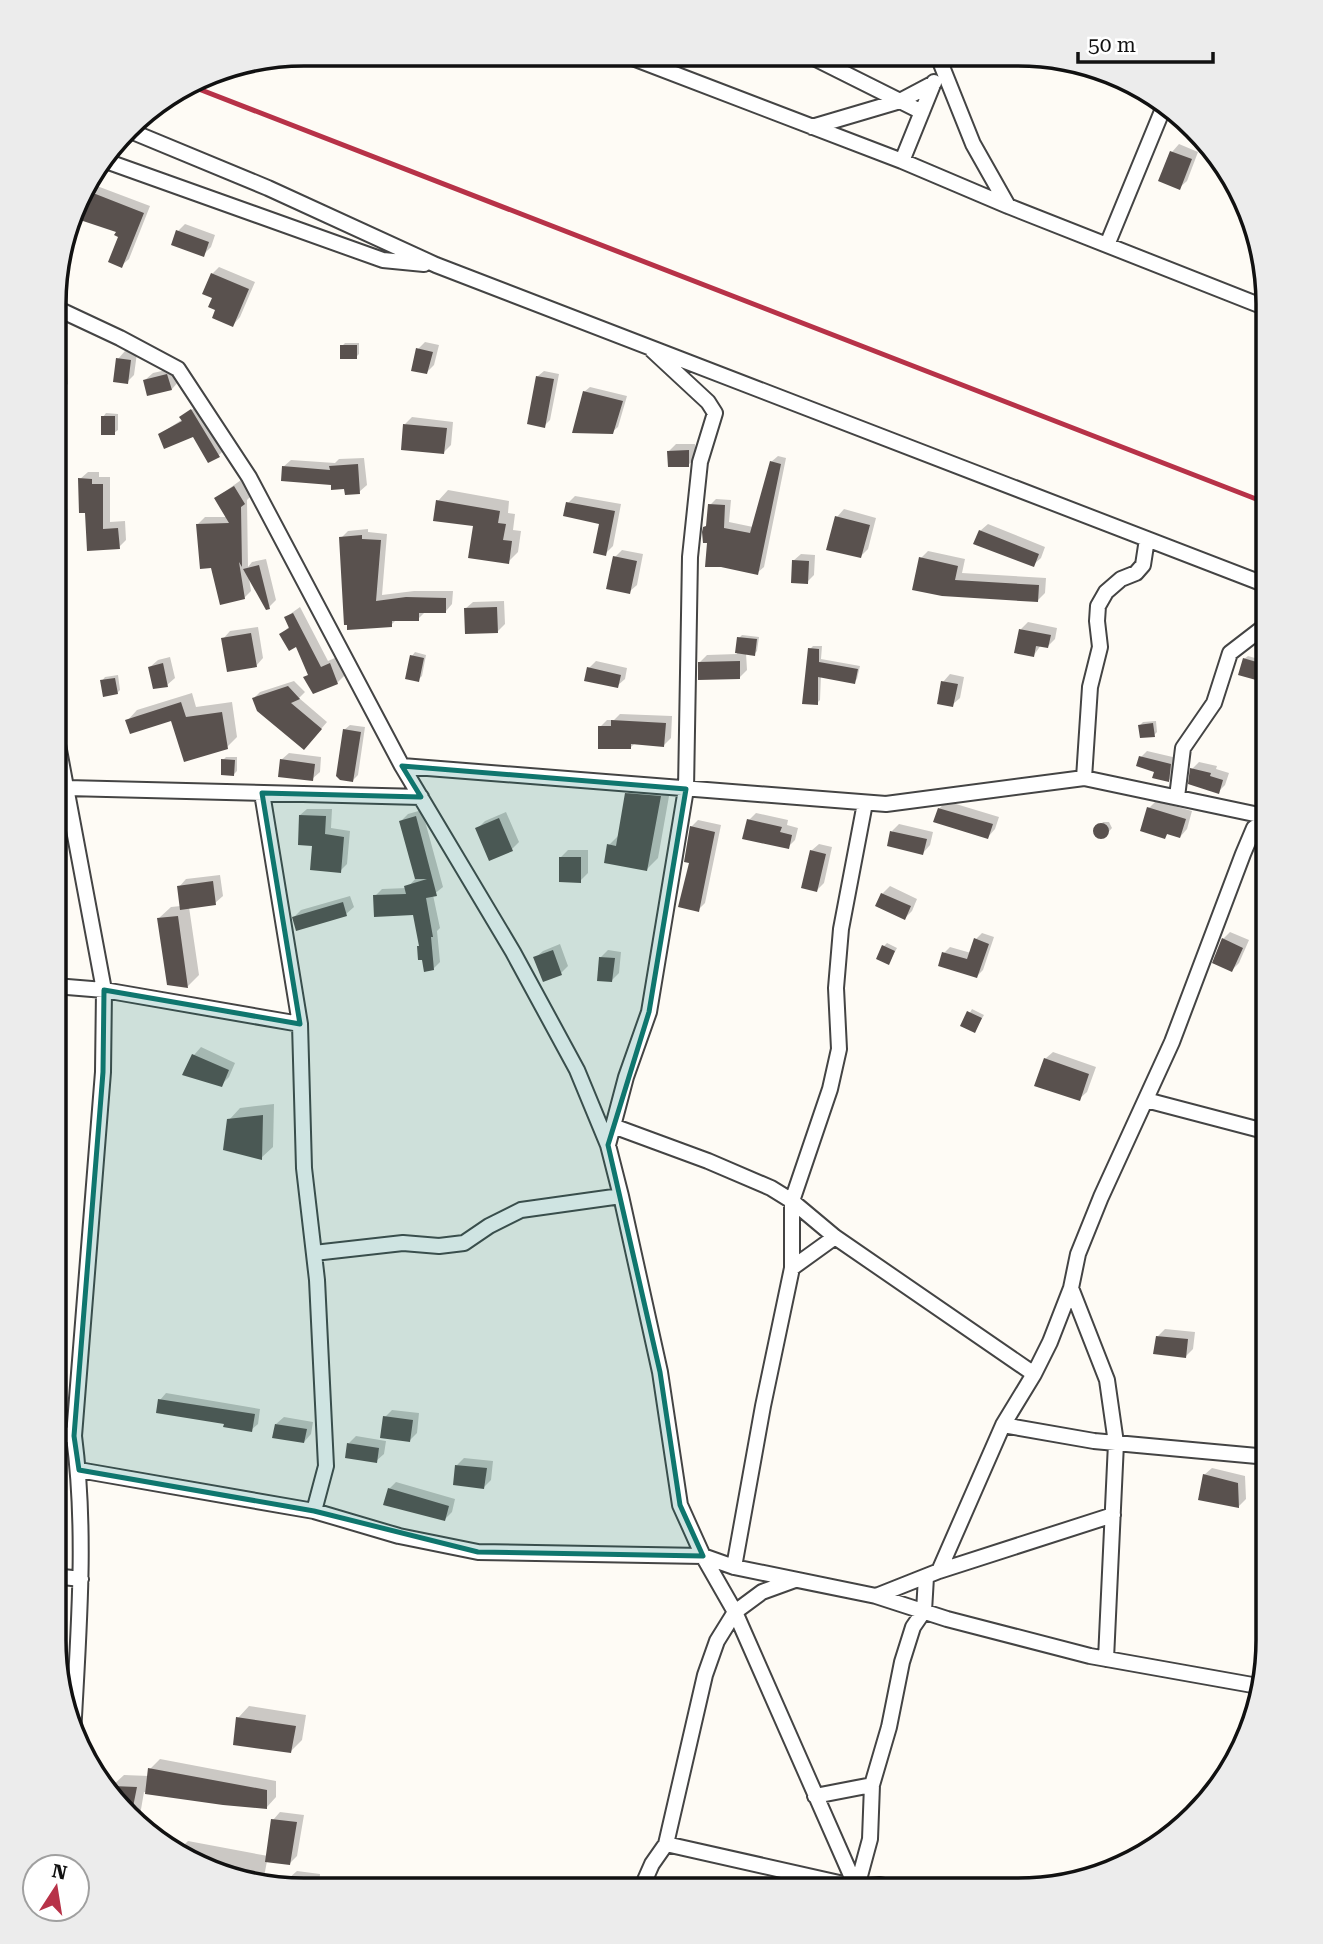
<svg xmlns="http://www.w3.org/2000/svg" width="1323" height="1944" font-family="'Roboto Serif',serif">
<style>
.shadow{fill:#0003}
.building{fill:#59514e}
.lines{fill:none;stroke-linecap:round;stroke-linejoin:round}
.minor-casing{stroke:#444;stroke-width:18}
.minor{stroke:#fff;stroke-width:14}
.rail{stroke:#b73248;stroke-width:5}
.marked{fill:#0f766e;fill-opacity:0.2;stroke:#0f766e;stroke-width:5;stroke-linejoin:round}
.rim{fill:none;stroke:#111;stroke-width:3.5}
</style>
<rect width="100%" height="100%" fill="#fefbf5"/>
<path class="shadow" d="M1179,144L1198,152L1187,181L1179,188L1172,152Z
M97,186L150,206L129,259L121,266L118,231L82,219L90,193Z
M185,224L215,235L211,247L203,255L178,231Z
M219,267L255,282L240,317L233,325L217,309L214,297L212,274Z
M425,342L439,345L434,365L427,372L418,349Z
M345,343H359V354L356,357L342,346Z
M125,351L137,353L134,375L127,382L118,359Z
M56,359H67L68,384L60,391H56Z
M175,368L179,381L172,389L149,394L145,380L153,373Z
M544,371L559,374L550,420L544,426L538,376Z
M590,387L627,396L618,427L612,432L584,392Z
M197,406L224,450L219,455L194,435L160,434L183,419L182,417Z
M106,413L118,414V430L114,433L103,417Z
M412,417L453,422L451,445L443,453L405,424Z
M676,444H695L696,458L688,465L669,451Z
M778,456L786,458L764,567L757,573L708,524L710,505L716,499L731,500L729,522L753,527L771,462Z
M364,458L367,485L359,492L283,467L291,460L335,463L339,459Z
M88,472H99V477H110V522L125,521L126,540L119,547L86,511L80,479Z
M241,480L251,496L247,500L248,567L252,562L266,559L276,600L269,607L249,578L251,591L244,598L212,566L198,524L205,517H228L216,498Z
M448,490L509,501L508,513L515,514L513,530L521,531L518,552L508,562L475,525L438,501Z
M575,496L621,504L613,546L605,554L601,522L568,503Z
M844,509L876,518L868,549L860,557L837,517Z
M988,524L1045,547L1041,558L1033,565L980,531Z
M368,529V532L387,534L382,595L414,591H453L452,604L446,611L425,612L418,619H397L391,625L349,629L341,538L348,531Z
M622,550L643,554L637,585L629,592L615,557Z
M928,551L965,559L962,573L1046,578L1045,593L1038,600L914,589L921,558Z
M801,554L815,555L814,575L807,582L793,561Z
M504,601L505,624L498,631L465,609L473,602Z
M300,607L328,661L337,657L345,675L337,683L309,674L297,645L281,634L290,626L286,617Z
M1028,622L1057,628L1055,639L1048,646L1041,645L1034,655L1021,629Z
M258,627L263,658L256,666L223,639L230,631Z
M742,635L759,637L757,651L754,654L746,653L747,670L739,678L700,662L707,655L737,654L739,638Z
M813,646H822L821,659L860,666L857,679L854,682L821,675L820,700L817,703L810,649Z
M415,652L426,655L422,676L418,680L412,656Z
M1248,656L1262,660L1258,675L1255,678L1244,659Z
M170,657L175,678L167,685L150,667L158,660Z
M596,661L627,668L625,679L617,686L589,668Z
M950,674L964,677L960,698L952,705L943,682Z
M118,675L120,690L117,693L102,681L105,677Z
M294,681L305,692L299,698L327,722L310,742L254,698L260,692Z
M192,693L196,707L232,702L237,737L227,747L172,719L127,721L137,710Z
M620,714L672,716L671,738L664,745L635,743L630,748L600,727L607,720H614Z
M1156,721L1157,732L1154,735L1140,725L1143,722Z
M350,725L365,727L358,775L353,780L344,730Z
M1147,751L1177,758L1175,774L1169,780L1141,757Z
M289,753L321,757L320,772L312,779L281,760Z
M226,757H237V771L234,774L223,760Z
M1199,762L1217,766L1216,769L1229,773L1225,785L1218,792L1192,769Z
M639,783L671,785L658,858L646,870L609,845L620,834L627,794Z
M946,801L999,817L995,829L988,837L939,809Z
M1156,801L1192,811L1187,829L1180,837L1168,833L1165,837L1149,808Z
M307,809H332L331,828L350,831L347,864L340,871L314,844L300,815Z
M422,810L443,887L433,895L440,928L437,931L440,962L433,969L420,945L414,913L375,896L382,889L407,888L416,878L401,821L408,814Z
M506,812L519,842L512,849L477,829L485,821Z
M756,813L788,820L787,825L798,828L795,840L788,847L749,820Z
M698,820L721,825L705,903L698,910L691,861V827Z
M1103,822H1109L1112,828L1104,837L1096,834L1095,831Z
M899,824L933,832L930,845L923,853L892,831Z
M819,844L832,847L824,883L817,890L811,851Z
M568,850H588V873L580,881L561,857Z
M220,875L223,896L215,903L189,907L199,975L188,986L169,983L159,918L171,907L181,906L179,887L186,879Z
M890,886L917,899L912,911L905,918L882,894Z
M350,896L354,907L346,914L294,917L301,910Z
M1230,932L1249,940L1239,963L1232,970L1223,939Z
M982,933L994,937L983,970L977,976L944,953L950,947L971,953L976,939Z
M887,943L897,948L889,963L884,946Z
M560,944L568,966L561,973L535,958L543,951Z
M608,950L621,952L619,973L612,980L600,958Z
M972,1009L984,1015L975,1031L963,1025Z
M201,1047L235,1063L229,1077L221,1085L185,1073L194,1055Z
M1053,1052L1096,1067L1087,1092L1079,1099L1045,1059Z
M274,1104L273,1147L261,1158L229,1120L240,1108Z
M1165,1329L1195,1332L1193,1349L1186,1356L1158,1336Z
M166,1393L260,1409L258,1424L251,1430L160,1400Z
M392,1410L419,1413L417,1433L410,1440L385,1417Z
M284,1417L313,1422L311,1434L304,1442L276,1424Z
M356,1436L386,1441L384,1454L376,1461L349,1443Z
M464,1458L493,1461L491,1480L484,1487L457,1465Z
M1212,1468L1245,1476L1246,1499L1239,1506L1204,1475Z
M396,1482L455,1499L452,1512L445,1519L389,1489Z
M249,1706L306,1715L302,1740L291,1751L238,1718Z
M160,1759L276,1781V1797L267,1807L223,1804L144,1792L139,1821L112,1786L124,1775L149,1776L150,1769Z
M280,1812L304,1815L297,1856L290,1863L267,1861L264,1877L259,1882L180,1849L188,1841L268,1856L273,1820Z
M297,1871L320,1874L319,1888H288L289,1878Z"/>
<path class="building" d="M1170,151L1192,159L1180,190L1158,181Z
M93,193L144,213L122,268L108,262L118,237L114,235L116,232L80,220L85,202L90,203Z
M176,230L209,242L204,257L171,245Z
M211,273L249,289L233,327L212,318L215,310L208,307L212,298L202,294Z
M340,345H357V359H340Z
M416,348L433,352L427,374L411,371Z
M116,358L131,360L128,384L113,382Z
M167,374L172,390L147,396L143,380Z
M536,376L554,379L545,428L527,424Z
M583,391L623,401L613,434L572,433Z
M191,409L220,457L208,463L193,437L164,449L158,434L182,421L179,417Z
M101,416H115V435H101Z
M403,424L447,428L444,454L401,450Z
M689,450V467H668L667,451Z
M770,461L781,464L758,575L721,567H705L707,543H703L702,532L703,527L706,526L708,504L725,505L724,528L750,533Z
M358,464L360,494L345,495L344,489L331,490V485L281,481L282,466L330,470L329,466Z
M78,478L92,479V484H103V529L118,528L120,549L87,551L85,513H79Z
M234,486L245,504L241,507L242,567L239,562L245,599L220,605L211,568L200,569L196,524L229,523L214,498Z
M436,500L500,511L498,523L506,524L503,540L512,541L509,564L468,558L473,526L433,521Z
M566,502L615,511L606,556L593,553L599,524L563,516Z
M835,516L870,525L861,558L826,550Z
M979,530L1039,554L1034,567L973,544Z
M362,535V539L381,540L376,601L406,597L446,598V613H419V621H392V627L347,630V625H344L339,537Z
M613,556L637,561L630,594L606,589Z
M919,557L958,566L955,580L1039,585L1038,602L942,596L912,590Z
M792,560L809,561L808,584L791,583Z
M259,565L270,609L266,610L243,569Z
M497,607L498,633L465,634L464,608Z
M293,613L321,667L330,663L338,684L313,694L303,677L308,675L296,647L289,651L279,634L289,628L284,617Z
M1019,629L1051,635L1048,648L1036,646L1034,657L1014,653Z
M251,633L257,667L227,672L221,638Z
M737,637L757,639L755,656L735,653Z
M808,648L819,649V662L858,669L855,684L818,677V705L802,704Z
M410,655L424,658L419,682L405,679Z
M1243,658L1260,663L1256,680L1238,675Z
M740,661V679L698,680V662Z
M163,663L168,687L153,689L148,667Z
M587,667L621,675L618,688L584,681Z
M115,678L118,694L103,697L100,680Z
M941,681L958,684L953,707L937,704Z
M288,686L300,699L291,703L322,729L304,750L257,711L252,698Z
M181,702L186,717L222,712L228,749L184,762L171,721L130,734L125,720Z
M611,720L666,723L664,747L631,744V749H598V726H611Z
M1153,723L1155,737L1140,738L1138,725Z
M343,729L361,732L353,782L340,780L336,776Z
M1139,756L1171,764L1169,782L1152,778L1154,772L1136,766Z
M221,759L235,760L234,776L221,775Z
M280,759L315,764L313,781L278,777Z
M1190,768L1211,773L1210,776L1223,780L1219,794L1188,784Z
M625,793L661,796L647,871L604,863L607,844L616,846Z
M1147,807L1186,819L1180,838L1167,834L1165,839L1140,831Z
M938,808L993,824L988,839L933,822Z
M299,815L326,816L325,834L344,837L341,873L310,870L312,846L298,845Z
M416,816L437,896L426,898L433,937H431L434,970L424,972L422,960H418L417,946H419L413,915L374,917L373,895L406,894L404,886L427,879H415L399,821Z
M499,818L513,851L489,861L475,828Z
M747,819L782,827L780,832L792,835L789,849L742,839Z
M1093 831a8 8 0 1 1 16 0a8 8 0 1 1-16 0Z
M690,826L715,832L699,912L678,907L689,863L684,862Z
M890,831L927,839L923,855L887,846Z
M810,850L826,854L817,892L801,888Z
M559,857H581V883L559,882Z
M213,881L216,905L180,910L177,886Z
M881,893L911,906L905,920L875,906Z
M343,902L347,916L296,931L292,917Z
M178,916L188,988L167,985L157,918Z
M974,938L989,944L977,978L938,966L942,952L967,959Z
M1222,938L1243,948L1232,972L1212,963Z
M882,945L895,951L889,965L876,959Z
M553,950L562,975L543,982L533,957Z
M599,957L615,958L612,982L597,981Z
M967,1011L982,1018L975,1033L960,1026Z
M192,1054L229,1070L222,1087L182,1075Z
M1044,1058L1089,1074L1080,1101L1034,1086Z
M263,1115L262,1160L223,1150L227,1119Z
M1156,1336L1188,1339L1186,1358L1153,1354Z
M158,1399L255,1414L252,1432L223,1427L224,1424L156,1413Z
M383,1416L413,1420L410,1442L380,1438Z
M275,1424L307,1429L304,1443L272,1438Z
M347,1443L379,1448L377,1463L345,1458Z
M455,1465L487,1468L484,1489L453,1485Z
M1203,1474L1238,1483L1239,1508L1198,1500Z
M388,1488L449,1506L445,1521L383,1505Z
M236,1717L296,1726L291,1753L233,1745Z
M148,1768L267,1790V1809L223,1805L145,1794Z
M112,1786L137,1787L132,1812L121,1798Z
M271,1819L297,1822L290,1865L265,1862Z"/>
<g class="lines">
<g class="minor-casing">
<path id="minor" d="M625,55L902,161L1008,206L1269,309
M810,56L922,112
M941,64L973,144L1008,206
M812,127L900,101L934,83
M128,130L268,188L436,265L1269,586
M103,160L383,260L424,264
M902,161L934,82
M1107,245L1165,104
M56,308L120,338L178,369L249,477L402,766L513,952L577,1070L608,1145L621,1196L660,1372L680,1505L703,1556L735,1612L717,1641L705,1675L666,1844L652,1864L641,1889
M56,734L104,990L103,1072L74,1436C87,1536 78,1636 73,1736
M402,766L886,804L1084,778L1259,815L1267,820L1254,828L1243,854L1172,1042L1101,1197L1078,1254L1071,1288L1050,1342L1034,1374L1003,1425L939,1571L876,1596
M1084,778L1090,687L1100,647L1097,621L1098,606L1106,592L1121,579L1136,573L1143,565L1147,539
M67,788L421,797
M262,793L300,1024L304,1168L317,1280L326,1466L314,1511
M1177,797L1183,748L1214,703L1230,653L1269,623
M55,986L104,990L300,1024
M1146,1100L1268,1132
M613,1126L708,1161L771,1188L792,1201L835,1237L1034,1374
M608,1145L626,1077L649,1012L686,789L690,557L700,462L715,413L708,402L652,350
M314,1253L403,1243L439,1246L464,1243L489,1226L521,1210L621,1196
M792,1268L835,1237
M1071,1288L1107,1380L1116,1443L1106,1659
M1003,1425L1094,1441L1268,1457
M55,1433L74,1436
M79,1470L314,1511L399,1536L478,1552L703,1556L734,1567L876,1596L947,1619L1090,1656L1258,1686
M734,1567L763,1406L792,1268V1201L830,1089L839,1049L836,988L841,929L865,803
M939,1571L1113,1515
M54,1576L81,1579
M795,1580L762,1592L735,1612L857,1889
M815,1796L872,1785
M666,1844L857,1887L880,1885L900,1889
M857,1887L870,1839L872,1785L889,1727L902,1662L913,1627L924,1611L926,1577"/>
</g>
<use href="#minor" class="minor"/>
<path class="rail" d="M191,86L1269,504"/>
</g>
<path class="marked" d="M402,766L686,789L649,1012L608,1145L660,1372L680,1505L703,1556L478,1552L314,1511L79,1470L74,1436L103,1072L104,990L300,1024L262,793L421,797Z"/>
<path d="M0 0H1323V1944H0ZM304 66H1018A238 238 0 0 1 1256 304V1640A238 238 0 0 1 1018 1878H304A238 238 0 0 1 66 1640V304A238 238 0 0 1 304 66Z" fill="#ececec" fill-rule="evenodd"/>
<path class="rim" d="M304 66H1018A238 238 0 0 1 1256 304V1640A238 238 0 0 1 1018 1878H304A238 238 0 0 1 66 1640V304A238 238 0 0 1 304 66Z"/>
<g transform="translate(56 1888) rotate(12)"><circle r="33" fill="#ffffff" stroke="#a0a0a0" stroke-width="2"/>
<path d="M0-5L12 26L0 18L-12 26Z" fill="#b73248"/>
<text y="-10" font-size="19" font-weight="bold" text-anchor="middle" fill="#111111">N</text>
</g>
<path d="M1078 52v10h135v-10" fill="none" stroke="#111111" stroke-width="3.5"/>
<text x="1088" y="52" font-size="21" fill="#111111" stroke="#ffffff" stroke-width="5" paint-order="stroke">50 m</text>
</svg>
